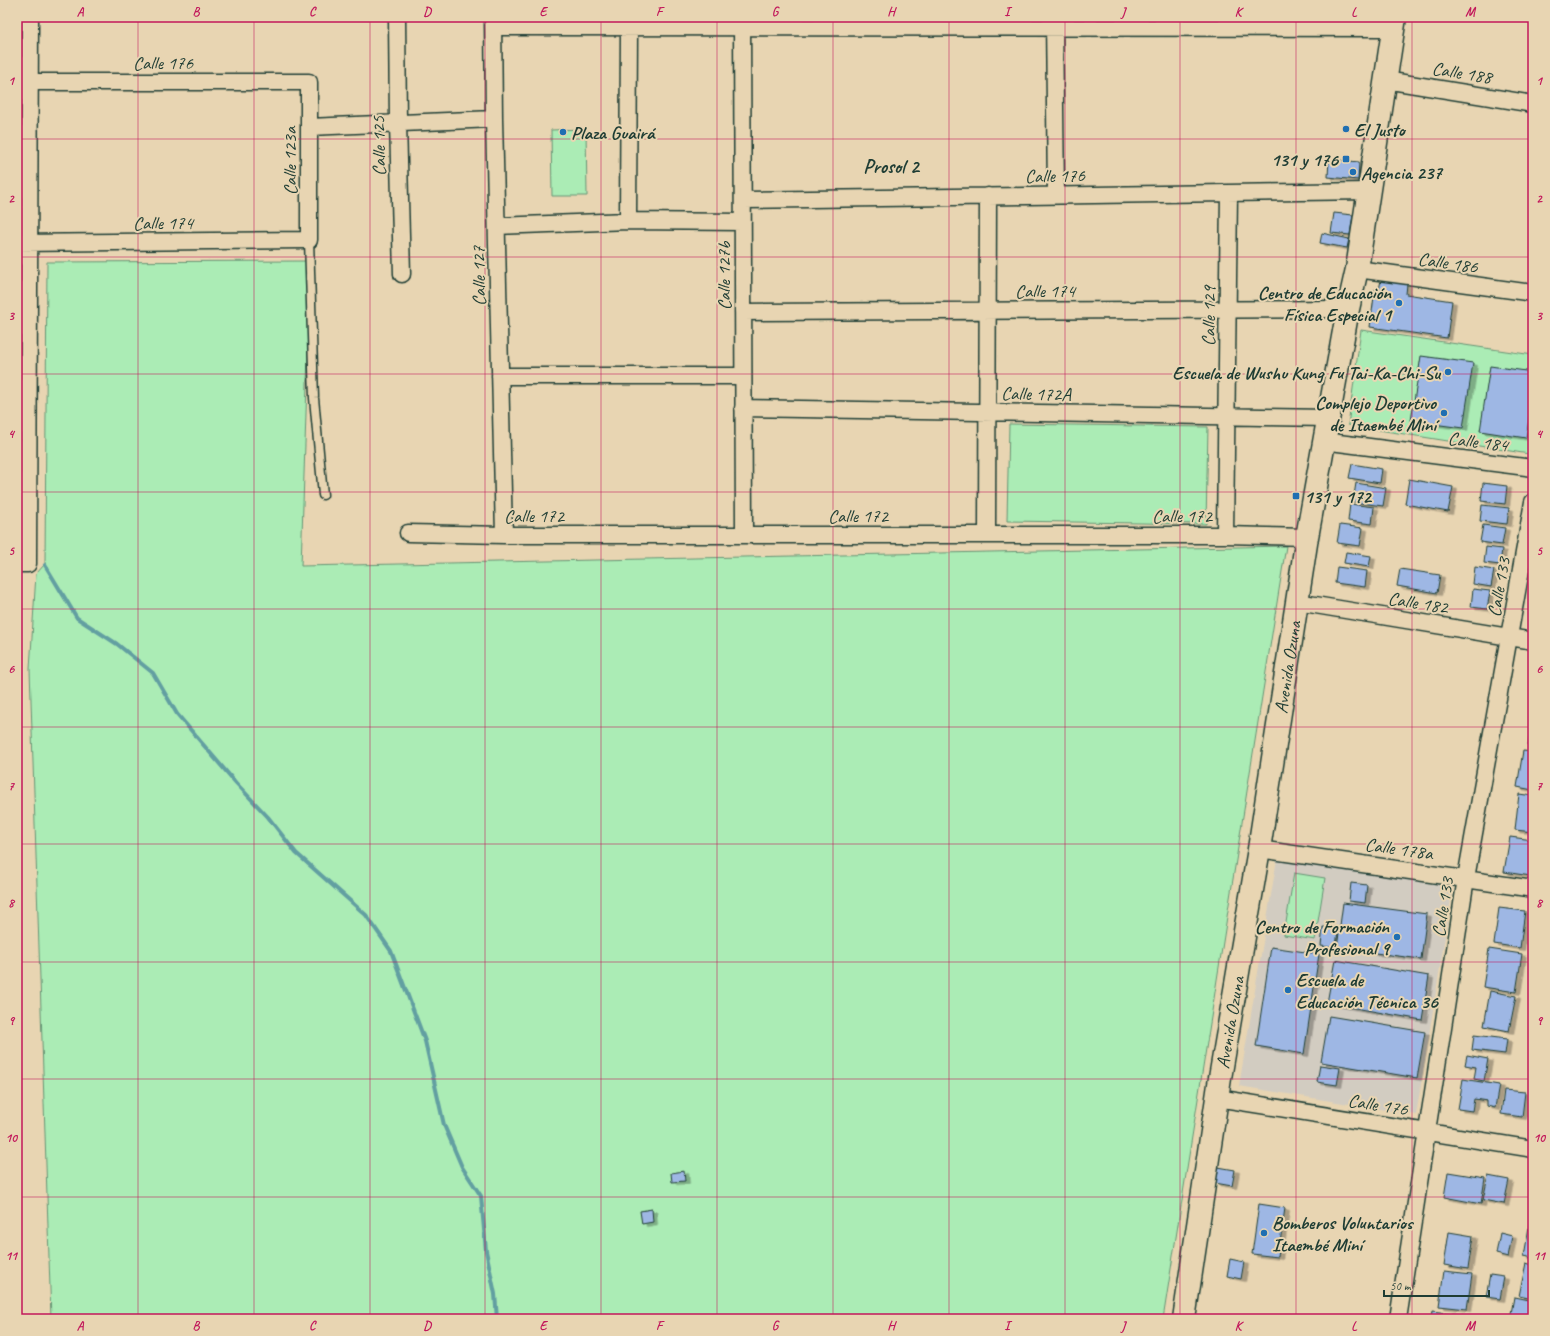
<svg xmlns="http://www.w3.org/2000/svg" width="1550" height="1336" font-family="Caveat,sans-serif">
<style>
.built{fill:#d2ccc1}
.green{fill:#abecb5;stroke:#659474}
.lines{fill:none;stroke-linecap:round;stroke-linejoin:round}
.stream{stroke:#629fa1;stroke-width:4}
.building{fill:#9eb7e4;stroke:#1f3d34;filter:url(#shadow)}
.lane-casing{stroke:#1f3d34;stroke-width:11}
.street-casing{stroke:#1f3d34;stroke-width:19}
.secondary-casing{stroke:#1f3d34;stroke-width:25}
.lane{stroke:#e8d5b2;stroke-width:8}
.street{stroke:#e8d5b2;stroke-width:16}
.secondary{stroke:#e8d5b2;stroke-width:22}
.grid{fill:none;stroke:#c2185b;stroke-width:1;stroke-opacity:0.55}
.poi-dot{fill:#1f6fb2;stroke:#e8d5b2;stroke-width:1.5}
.labels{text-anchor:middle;stroke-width:4;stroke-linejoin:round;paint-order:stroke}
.street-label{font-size:19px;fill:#1f3d34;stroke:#e8d5b2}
.poi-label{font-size:19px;font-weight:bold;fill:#1f3d34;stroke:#e8d5b2;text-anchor:start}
.neighbourhood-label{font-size:20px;font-weight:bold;fill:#1f3d34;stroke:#e8d5b2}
.neatline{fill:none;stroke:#c2185b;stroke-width:1.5}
.grid-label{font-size:13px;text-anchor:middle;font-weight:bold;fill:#c2185b}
</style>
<defs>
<filter id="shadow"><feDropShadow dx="4.5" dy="2.5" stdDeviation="0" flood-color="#0004"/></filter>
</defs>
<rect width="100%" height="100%" fill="#e8d5b2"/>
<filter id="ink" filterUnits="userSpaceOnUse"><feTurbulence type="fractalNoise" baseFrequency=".025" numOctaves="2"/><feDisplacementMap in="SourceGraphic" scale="8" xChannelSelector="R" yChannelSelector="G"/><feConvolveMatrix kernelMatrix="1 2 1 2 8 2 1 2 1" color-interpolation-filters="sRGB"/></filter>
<g filter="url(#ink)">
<path class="built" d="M1277,859L1453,887L1416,1115L1239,1086Z"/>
<path class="green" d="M586,129L587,196H552L551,130Z
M311,261L301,566L1286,546L1163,1319H51L30,669L36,574L45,564L47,262Z
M1361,330L1533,355V423L1529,454L1348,425Z
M1009,424L1208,427L1206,524L1007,521Z
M1294,873L1325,878L1315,940L1284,935Z"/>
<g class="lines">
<path class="stream" d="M45,565L77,618L117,644L153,673L177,714L236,783L268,817L296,853L366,915L391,951L425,1041L444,1125L462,1167L481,1196L486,1251L495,1294L497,1319"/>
</g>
<path class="building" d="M1329,159L1359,162L1358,180L1328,177Z
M1334,213L1353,215L1350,235L1331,233Z
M1322,233L1349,239L1347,248L1320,243Z
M1381,280L1407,284L1406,294L1452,301L1447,338L1370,327L1375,289L1379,290Z
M1421,356L1473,363L1463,428L1411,421Z
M1490,366L1533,372V394L1526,438L1480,431Z
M1352,464L1382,469L1380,483L1349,478Z
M1409,479L1453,487L1448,512L1405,504Z
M1356,483L1386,488L1383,506L1353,502Z
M1483,483L1507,486L1505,504L1481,501Z
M1350,504L1374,507L1372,524L1348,521Z
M1482,505L1509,508L1507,524L1480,521Z
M1340,525L1363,528L1360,546L1337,543Z
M1483,525L1505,528L1502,545L1480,542Z
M1486,547L1502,549L1500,565L1484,563Z
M1346,552L1371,556L1369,567L1344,563Z
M1337,567L1367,571L1365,587L1335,583Z
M1475,567L1494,570L1491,587L1473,584Z
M1400,569L1440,575L1437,593L1397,586Z
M1473,589L1490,591L1487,609L1471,607Z
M1531,729L1533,730V747L1528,746Z
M1523,751L1533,752V790L1517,787Z
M1519,794L1533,796V832L1515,830Z
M1510,837L1533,840V859L1531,876L1504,872Z
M1351,883L1367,885L1365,903L1349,901Z
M1343,903L1427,914L1421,959L1337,948Z
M1499,908L1525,911L1520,948L1494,944Z
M1323,927L1338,929L1336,948L1321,946Z
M1271,947L1319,954L1304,1054L1256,1046Z
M1489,949L1522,954L1516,992L1483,987Z
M1335,960L1429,976L1422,1020L1327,1003Z
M1490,991L1516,996L1509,1031L1484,1026Z
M1329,1016L1425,1032L1417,1078L1321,1062Z
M1474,1035L1507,1039L1505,1054L1472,1050Z
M1467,1055L1488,1059L1484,1081L1474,1079L1476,1067L1465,1065Z
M1320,1065L1340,1068L1337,1085L1317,1082Z
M1463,1079L1499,1085L1495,1108L1487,1106V1101L1474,1099L1472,1111L1458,1109Z
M1504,1090L1525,1092L1522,1117L1501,1114Z
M1218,1167L1235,1170L1232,1186L1215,1183Z
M684,1171L685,1181L672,1182L671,1173Z
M1448,1172L1485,1178L1481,1204L1444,1197Z
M1488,1176L1509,1180L1504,1204L1483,1200Z
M1259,1204L1285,1208L1278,1257L1252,1254Z
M652,1209L653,1222L642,1224L640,1211Z
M1530,1221H1533V1258L1524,1256Z
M1449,1232L1473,1236L1468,1269L1444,1265Z
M1500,1233L1512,1236L1508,1257L1496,1254Z
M1230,1259L1244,1262L1241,1279L1227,1276Z
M1526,1263L1533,1265V1299L1519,1296Z
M1444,1271L1472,1274L1467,1309L1439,1306Z
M1490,1275L1504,1277L1500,1299L1486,1297Z
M1514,1297L1533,1301V1319H1510Z
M1432,1311L1463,1315V1319H1431Z"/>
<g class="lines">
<g class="lane-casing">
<path id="lane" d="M309,240L314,398L323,495"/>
</g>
<g class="street-casing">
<path id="street" d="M397,17L398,123L402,274
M493,17L494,119L504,535
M1054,17L1056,195
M742,18L744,535
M493,27L1393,28
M1385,80L1533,104
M17,82H309V240L17,243
M309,127L494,119
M743,200L1369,191
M628,221L629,28
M497,226L628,221L743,222
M1357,269L1533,293
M743,312L1348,309
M500,376H743
M743,408L1328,418
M1323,441L1533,468
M408,533L504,535H1225L1307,537
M987,535L988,196
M1225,535L1229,193
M17,564H28L30,17
M1297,602L1533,641
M1259,849L1533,889
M1217,1098L1533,1149
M1398,1319L1466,878L1533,502"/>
</g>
<g class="secondary-casing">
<g id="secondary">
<path id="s1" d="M1184,1319L1220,1078L1259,849L1307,537L1348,309L1357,269L1395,17"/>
</g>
</g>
<use href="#lane" class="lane"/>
<use href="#street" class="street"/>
<use href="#secondary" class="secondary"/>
</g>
</g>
<path class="grid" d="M138,17V1319M254,17V1319M370,17V1319M485,17V1319M601,17V1319M717,17V1319M833,17V1319M949,17V1319M1065,17V1319M1180,17V1319M1296,17V1319M1412,17V1319M17,139H1533M17,257H1533M17,374H1533M17,492H1533M17,609H1533M17,727H1533M17,844H1533M17,962H1533M17,1079H1533M17,1197H1533"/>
<g class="poi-dot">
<circle cx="1346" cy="129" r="4"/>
<circle cx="563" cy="132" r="4"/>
<rect x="1342" y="155" width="8" height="8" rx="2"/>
<circle cx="1353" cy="172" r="4"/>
<circle cx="1399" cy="303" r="4"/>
<circle cx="1448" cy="372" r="4"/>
<circle cx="1444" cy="413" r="4"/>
<rect x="1292" y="492" width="8" height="8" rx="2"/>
<circle cx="1397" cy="937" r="4"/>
<circle cx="1288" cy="990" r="4"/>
<circle cx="1264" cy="1233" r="4"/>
</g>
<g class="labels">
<g class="street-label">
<text x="163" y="69">Calle 176</text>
<text transform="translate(1462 72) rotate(9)" y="7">Calle 188</text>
<text transform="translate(378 146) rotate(-91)" y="7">Calle 125</text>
<text transform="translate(289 161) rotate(-90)" y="7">Calle 123a</text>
<text transform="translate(1055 175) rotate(-1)" y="7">Calle 176</text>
<text x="163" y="229">Calle 174</text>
<text transform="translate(1448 262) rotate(8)" y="7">Calle 186</text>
<text transform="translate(478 276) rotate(-91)" y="7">Calle 127</text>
<text transform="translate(723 276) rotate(-90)" y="7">Calle 127b</text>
<text x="1045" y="297">Calle 174</text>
<text transform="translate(1208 316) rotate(-89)" y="7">Calle 129</text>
<text transform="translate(1036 393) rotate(1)" y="7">Calle 172A</text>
<text transform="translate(1478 441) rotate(7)" y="7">Calle 184</text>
<text x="534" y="522">Calle 172</text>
<text x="858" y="522">Calle 172</text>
<text x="1182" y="522">Calle 172</text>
<text transform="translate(1498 587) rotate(-80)" y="7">Calle 133</text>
<text transform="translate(1418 602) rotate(9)" y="7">Calle 182</text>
<text dy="7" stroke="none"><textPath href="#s1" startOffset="660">Avenida Ozuna</textPath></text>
<text transform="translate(1399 848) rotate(8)" y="7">Calle 178a</text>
<text transform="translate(1442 907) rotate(-81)" y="7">Calle 133</text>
<text dy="7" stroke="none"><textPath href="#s1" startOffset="300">Avenida Ozuna</textPath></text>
<text transform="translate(1378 1104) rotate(9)" y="7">Calle 176</text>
</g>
<g class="poi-label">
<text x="1354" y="136">El Justo</text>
<text x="571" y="139">Plaza Guairá</text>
<text x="1338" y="166" text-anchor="end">131 y 176</text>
<text x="1361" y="179">Agencia 237</text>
<text x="1391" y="299" text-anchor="end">Centro de Educación<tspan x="1391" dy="22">Física Especial 1</tspan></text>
<text x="1440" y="379" text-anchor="end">Escuela de Wushu Kung Fu Tai-Ka-Chi-Su</text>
<text x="1436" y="409" text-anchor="end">Complejo Deportivo<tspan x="1436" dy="22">de Itaembé Miní</tspan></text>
<text x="1304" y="503">131 y 172</text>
<text x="1389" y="933" text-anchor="end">Centro de Formación<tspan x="1389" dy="22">Profesional 9</tspan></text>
<text x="1296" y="986">Escuela de<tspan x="1296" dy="22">Educación Técnica 36</tspan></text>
<text x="1272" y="1229">Bomberos Voluntarios<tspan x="1272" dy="22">Itaembé Miní</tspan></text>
</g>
<g class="neighbourhood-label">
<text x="891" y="173">Prosol 2</text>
</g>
</g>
<rect width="1550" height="1336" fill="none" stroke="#e8d5b2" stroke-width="44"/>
<path d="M1384 1290v6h105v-6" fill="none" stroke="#1f3d34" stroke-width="2"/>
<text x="1390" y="1290" font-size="12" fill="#1f3d34" stroke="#e8d5b2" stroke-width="3" paint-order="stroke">50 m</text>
<rect x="22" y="22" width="1506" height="1292" class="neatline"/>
<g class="grid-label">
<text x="80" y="16">A</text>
<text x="196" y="16">B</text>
<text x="312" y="16">C</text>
<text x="427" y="16">D</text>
<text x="543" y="16">E</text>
<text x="659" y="16">F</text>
<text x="775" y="16">G</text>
<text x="891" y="16">H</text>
<text x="1007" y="16">I</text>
<text x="1123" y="16">J</text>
<text x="1238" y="16">K</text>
<text x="1354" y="16">L</text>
<text x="1470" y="16">M</text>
<text x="11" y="85">1</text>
<text x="1539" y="85">1</text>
<text x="11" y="203">2</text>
<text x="1539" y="203">2</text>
<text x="11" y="320">3</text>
<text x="1539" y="320">3</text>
<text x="11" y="438">4</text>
<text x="1539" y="438">4</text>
<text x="11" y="555">5</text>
<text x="1539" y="555">5</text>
<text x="11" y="673">6</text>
<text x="1539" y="673">6</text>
<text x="11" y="790">7</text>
<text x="1539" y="790">7</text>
<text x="11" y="907">8</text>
<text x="1539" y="907">8</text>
<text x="11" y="1025">9</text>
<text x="1539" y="1025">9</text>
<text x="11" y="1142">10</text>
<text x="1539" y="1142">10</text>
<text x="11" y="1260">11</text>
<text x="1539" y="1260">11</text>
<text x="80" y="1330">A</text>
<text x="196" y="1330">B</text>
<text x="312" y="1330">C</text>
<text x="427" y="1330">D</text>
<text x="543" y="1330">E</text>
<text x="659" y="1330">F</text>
<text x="775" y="1330">G</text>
<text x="891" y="1330">H</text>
<text x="1007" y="1330">I</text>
<text x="1123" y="1330">J</text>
<text x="1238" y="1330">K</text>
<text x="1354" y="1330">L</text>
<text x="1470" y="1330">M</text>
</g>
</svg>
